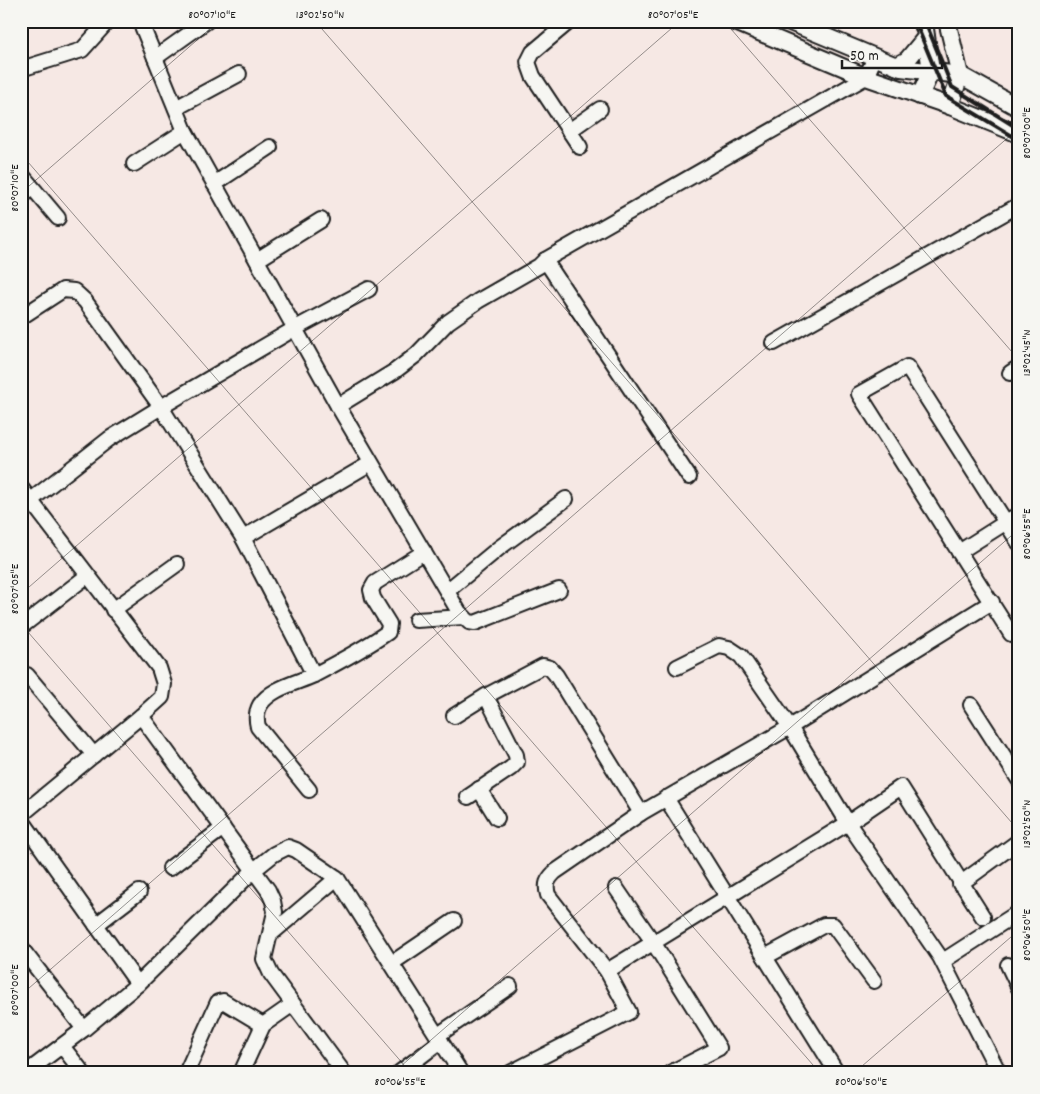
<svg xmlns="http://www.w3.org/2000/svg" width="1040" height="1094" viewBox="0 0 1040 1094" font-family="Dekko,sans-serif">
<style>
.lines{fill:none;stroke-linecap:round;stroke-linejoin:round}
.minor-casing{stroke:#1c1c1c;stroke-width:18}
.major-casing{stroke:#1c1c1c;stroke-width:20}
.minor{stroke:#f6f6f2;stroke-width:14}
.major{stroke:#f6f6f2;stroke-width:16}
.rail{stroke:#1c1c1c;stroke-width:4}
.ticks{fill:none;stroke:#1c1c1c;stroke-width:1;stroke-opacity:0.45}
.neatline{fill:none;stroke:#1c1c1c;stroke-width:2}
.ticks-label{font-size:12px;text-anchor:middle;fill:#1c1c1c}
</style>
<rect width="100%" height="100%" fill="#f6e8e4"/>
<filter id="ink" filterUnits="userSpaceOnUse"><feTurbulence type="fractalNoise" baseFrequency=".02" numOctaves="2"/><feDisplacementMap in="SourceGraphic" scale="10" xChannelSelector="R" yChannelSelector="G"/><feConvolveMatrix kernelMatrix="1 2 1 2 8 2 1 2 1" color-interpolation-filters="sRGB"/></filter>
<g filter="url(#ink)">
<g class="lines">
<defs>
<g id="minor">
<polyline points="140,21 185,131 338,406 459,612 469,622 475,623 559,590"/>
<polyline points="570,21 533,52 528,62 533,76 580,147"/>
<polyline points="155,58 207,21"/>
<polyline points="21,69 82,50 108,21"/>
<polyline points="176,108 239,74"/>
<polyline points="569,131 600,109"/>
<polyline points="134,164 185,131"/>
<polyline points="21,174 58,218"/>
<polyline points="214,184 270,147"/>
<polyline points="257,260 321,220"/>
<polyline points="545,260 689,477"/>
<polyline points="23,316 63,290 74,291 85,301 161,407 243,538 314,675"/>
<polyline points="774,343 1019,205"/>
<polyline points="1010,373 1019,367"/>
<polyline points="338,406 395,371 416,355 448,322 478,301 539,266 545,260 866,77 875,57"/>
<polyline points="21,488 159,668 164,684 162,697 141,716 21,815"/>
<polyline points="21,508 109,439 161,407 294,329 369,289"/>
<polyline points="243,538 371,463"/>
<polyline points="959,552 1019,514"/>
<polyline points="447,591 499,548 566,499"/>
<polyline points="113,610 177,564"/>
<polyline points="416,620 464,617"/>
<polyline points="21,627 87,576"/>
<polyline points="1011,634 859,394 907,367 1019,543"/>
<polyline points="677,667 719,646 729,648 741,656 790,727 848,823 940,957 999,1073"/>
<polyline points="27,675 94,755"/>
<polyline points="971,705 1019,780"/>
<polyline points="141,716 268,890 273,901 275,912 264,959 271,974 344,1073"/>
<polyline points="454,716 486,696 543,666 550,668 556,675 641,813"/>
<polyline points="479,789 497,818"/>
<path d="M 309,790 L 258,727 C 256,719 256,712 260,705 C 271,688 297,683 314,675 C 339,662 365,648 388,632 L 389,624 L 373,598 L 371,590 L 375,583 L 424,552"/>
<polyline points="468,797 511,768 517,762 516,755 486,696"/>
<polyline points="666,798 837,1073"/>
<polyline points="21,819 138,984"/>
<polyline points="170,868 223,828"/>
<polyline points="960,884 1019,841"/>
<polyline points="616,888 653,942 719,1048 670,1073"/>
<polyline points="96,925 139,892"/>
<polyline points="271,934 337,878"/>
<polyline points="21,948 84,1029"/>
<polyline points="765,957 824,925 833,925 874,981"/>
<polyline points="943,961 1019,912"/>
<polyline points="392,963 454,921"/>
<polyline points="1008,965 1019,988"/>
<polyline points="607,971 848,823 901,787 983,917"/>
<polyline points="438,1035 510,986"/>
<polyline points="62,1046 83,1073"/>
<polyline points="22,1073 31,1069 84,1029 138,984 254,870 274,854 288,847 296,850 337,878 461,1073"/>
<polyline points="186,1073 218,1002 223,1001 263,1025"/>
<polyline points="241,1073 263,1025 293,1004"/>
<polyline points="399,1073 441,1041"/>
<path d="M 510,1073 L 629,1012 L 607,971 L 548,895 C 545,884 547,880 555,872 L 641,813 L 790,727 L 992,602"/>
</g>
<g id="major">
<polyline points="733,21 866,77 950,106 1019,134"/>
<polyline points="788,21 901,68 960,75 1019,108"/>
<polyline points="947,21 960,75 950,106"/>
<polyline points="896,66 907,60 926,37"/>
<polyline points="920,96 931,71 925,29 921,21"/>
</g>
</defs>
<!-- minor casing -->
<use href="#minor" class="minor-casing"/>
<!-- major casing -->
<use href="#major" class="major-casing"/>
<!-- minor -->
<use href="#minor" class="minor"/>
<!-- major -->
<use href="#major" class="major"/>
<!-- rail -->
<g class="rail">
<polyline points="915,21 946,96 1019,140"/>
<polyline points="925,21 952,87 1019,129"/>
</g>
</g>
</g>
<!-- ticks -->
<path class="ticks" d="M 315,21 L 1019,831M 724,21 L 1019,360M 21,154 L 820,1073M 21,193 L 219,21M 21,594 L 680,21M 21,624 L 411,1073M 21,995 L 1019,128M 393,1073 L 1019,529M 854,1073 L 1019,930"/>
<!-- margin -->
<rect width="1040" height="1094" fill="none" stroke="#f6f6f2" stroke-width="55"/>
<!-- scale -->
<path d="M842 60v8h100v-8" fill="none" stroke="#1c1c1c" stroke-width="2.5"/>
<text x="850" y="60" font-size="15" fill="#1c1c1c" stroke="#f6f6f2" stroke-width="4" paint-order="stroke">50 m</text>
<rect x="28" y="28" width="984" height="1038" class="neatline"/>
<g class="ticks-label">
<text x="212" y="18">80°07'10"E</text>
<text x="320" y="18">13°02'50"N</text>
<text x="673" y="18">80°07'05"E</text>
<text transform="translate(1026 133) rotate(-90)" y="4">80°07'00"E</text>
<text transform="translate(14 188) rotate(-90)" y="4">80°07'10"E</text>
<text transform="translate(1026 353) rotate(-90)" y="4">13°02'45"N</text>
<text transform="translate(1026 534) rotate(-90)" y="4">80°06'55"E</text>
<text transform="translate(14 589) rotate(-90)" y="4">80°07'05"E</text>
<text transform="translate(1026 824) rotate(-90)" y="4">13°02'50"N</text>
<text transform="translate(1026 935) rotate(-90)" y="4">80°06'50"E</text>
<text transform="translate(14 990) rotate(-90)" y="4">80°07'00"E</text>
<text x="400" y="1085">80°06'55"E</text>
<text x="861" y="1085">80°06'50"E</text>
</g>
</svg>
